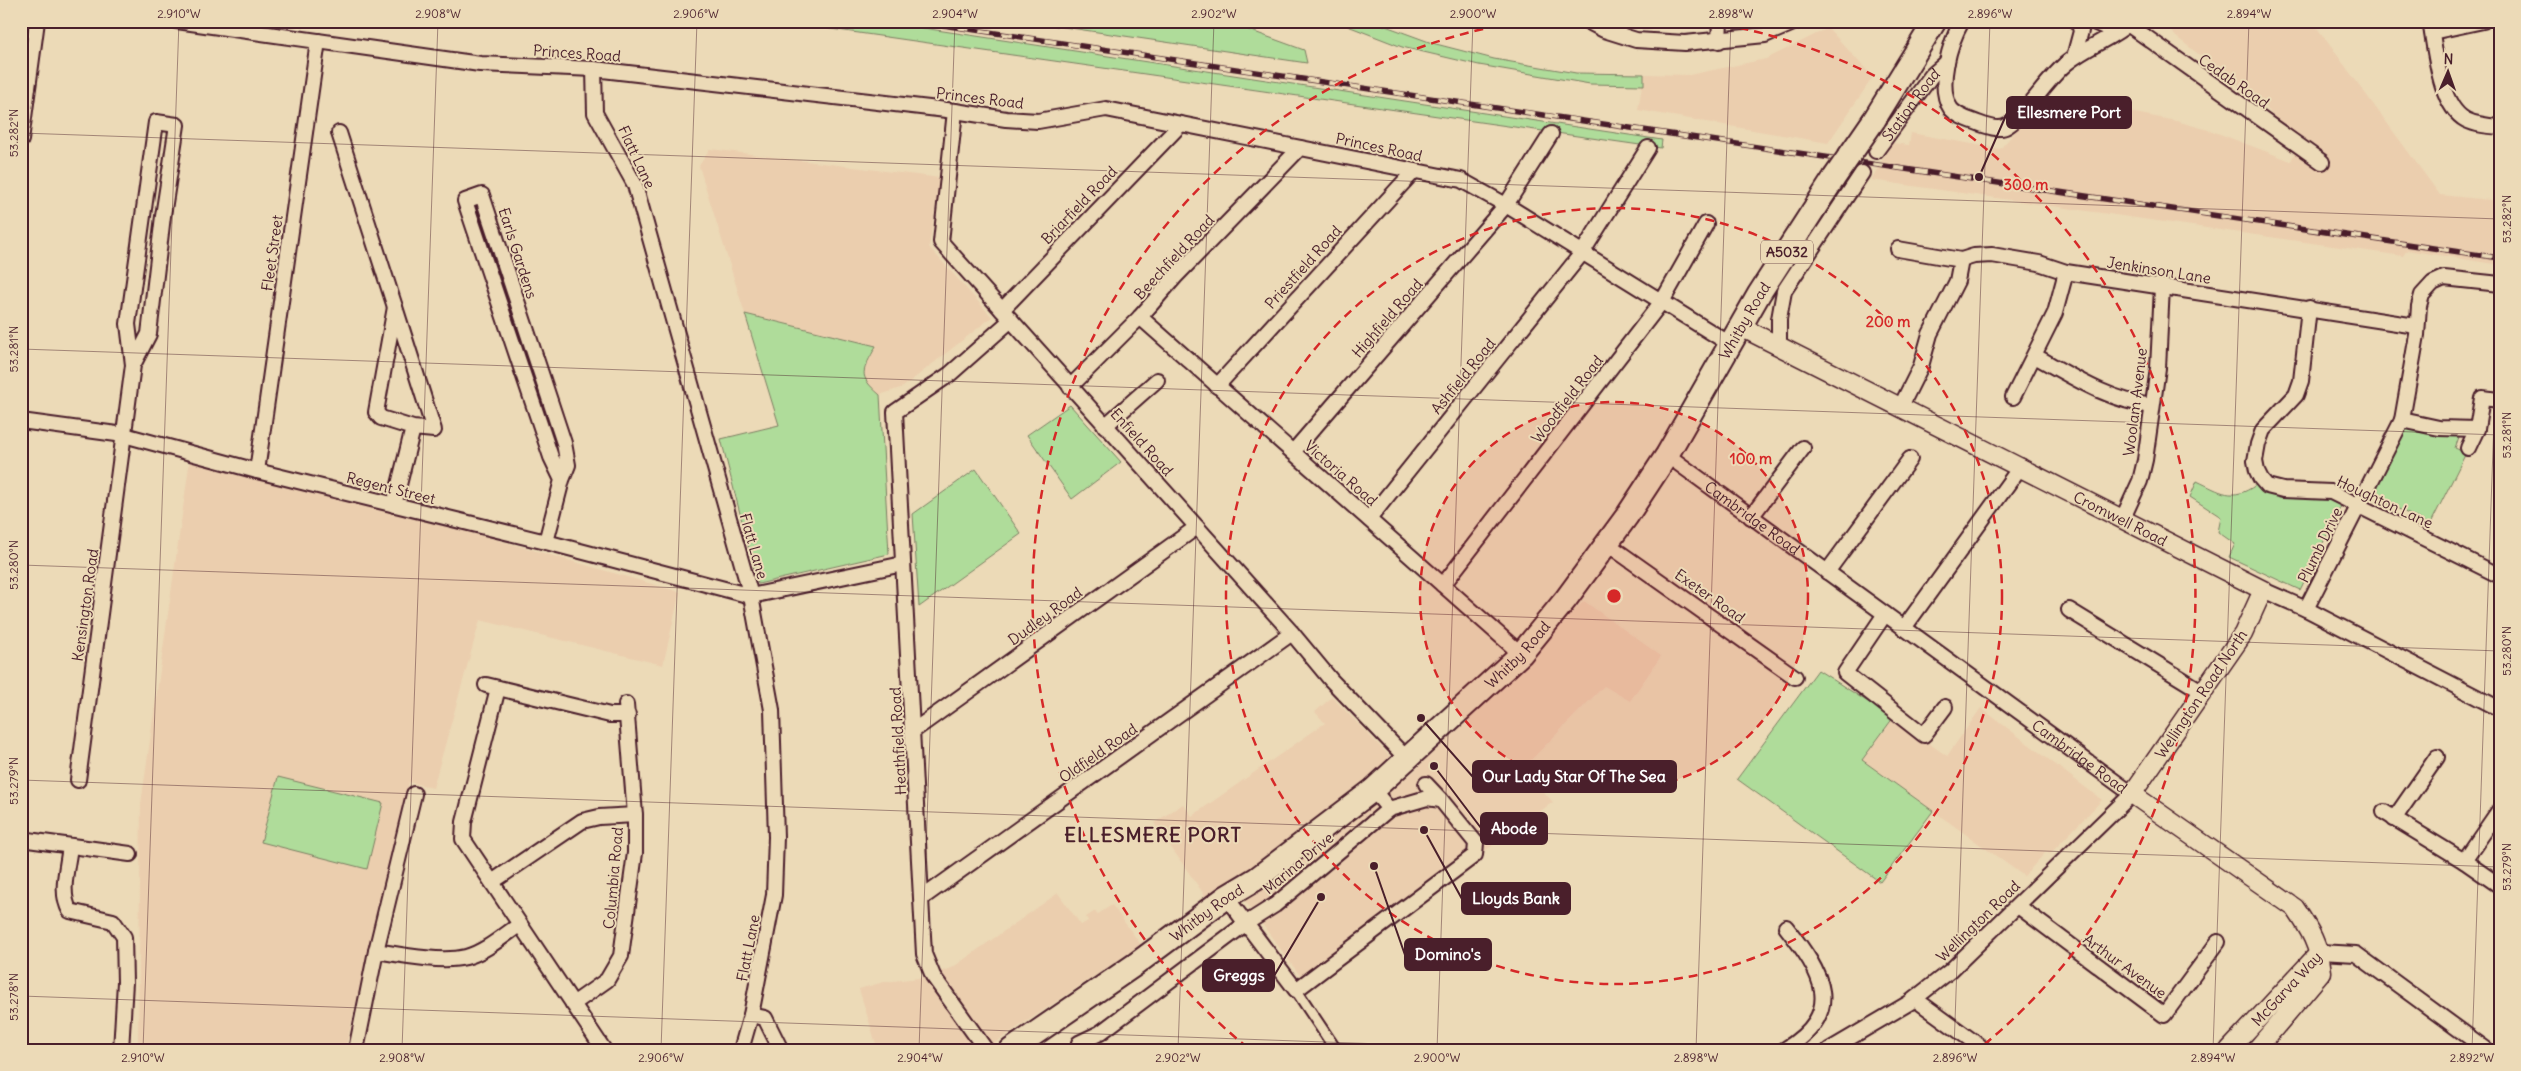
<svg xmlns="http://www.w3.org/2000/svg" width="2521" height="1071" viewBox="0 0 2521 1071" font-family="Delius,sans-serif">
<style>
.built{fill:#ebceae}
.green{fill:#afdc9a;stroke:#7c7e62}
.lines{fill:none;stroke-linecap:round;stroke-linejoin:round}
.pedestrian-casing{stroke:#4a1f2b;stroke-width:14}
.minor-casing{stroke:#4a1f2b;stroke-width:18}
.tertiary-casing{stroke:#4a1f2b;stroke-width:21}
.primary-casing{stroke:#4a1f2b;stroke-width:26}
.pedestrian{stroke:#ecdab7;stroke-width:10}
.minor{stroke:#ecdab7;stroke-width:14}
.tertiary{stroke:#ecdab7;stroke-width:18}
.primary{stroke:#ecdab7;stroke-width:22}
.rail-casing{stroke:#4a1f2b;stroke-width:5.5}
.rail{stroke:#ecdab7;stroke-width:4;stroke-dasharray:11;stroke-linecap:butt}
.primary-bridge-casing{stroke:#4a1f2b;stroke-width:26;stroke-linecap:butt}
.primary-bridge{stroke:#ecdab7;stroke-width:22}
.ticks{fill:none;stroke:#4a1f2b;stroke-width:1;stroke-opacity:0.45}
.ring{fill:none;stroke:#d62828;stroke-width:2.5;stroke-dasharray:9 6}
.labels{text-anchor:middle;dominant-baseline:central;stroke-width:4;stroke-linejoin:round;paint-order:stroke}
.shield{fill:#ecdab7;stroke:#7b5755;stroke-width:1}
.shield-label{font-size:14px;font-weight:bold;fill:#4a1f2b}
.street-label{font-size:15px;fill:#4a1f2b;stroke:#ecdab7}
.district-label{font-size:20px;font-weight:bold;letter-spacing:1px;fill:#4a1f2b;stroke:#ecdab7}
.centre{fill:#d62828;stroke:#ecdab7;stroke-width:2.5}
.ring-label{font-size:15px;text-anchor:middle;font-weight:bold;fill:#d62828;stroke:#ecdab7;stroke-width:4;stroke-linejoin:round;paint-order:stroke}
.leader{fill:none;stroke:#4a1f2b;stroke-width:2}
.callout-dot{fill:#4a1f2b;stroke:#ecdab7;stroke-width:2}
.callout{fill:#4a1f2b;stroke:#4a1f2b;stroke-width:2}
.callout-label{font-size:16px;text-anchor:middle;font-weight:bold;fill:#fff}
.neatline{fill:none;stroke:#4a1f2b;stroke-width:2}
.ticks-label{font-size:12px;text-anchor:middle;fill:#4a1f2b}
</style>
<rect width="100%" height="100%" fill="#ecdab7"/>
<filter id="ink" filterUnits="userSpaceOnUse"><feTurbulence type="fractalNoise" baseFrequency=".02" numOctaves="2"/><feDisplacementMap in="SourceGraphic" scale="10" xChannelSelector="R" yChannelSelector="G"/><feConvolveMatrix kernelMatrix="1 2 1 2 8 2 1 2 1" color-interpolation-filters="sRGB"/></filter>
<g filter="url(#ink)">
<!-- built -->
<g class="built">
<polygon points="2167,21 2312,21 2440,195 2500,201 2500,265 2407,250 2403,256 1871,180 1892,143 1909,145 1911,133 2000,149 2047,96 2176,121 2212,131 2291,161 2298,145 2262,103 2175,36"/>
<polygon points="1828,28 1873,77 1828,143 1638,110 1644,74 1689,75 1766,59"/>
<polygon points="710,149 940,178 929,247 992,317 903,387 880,395 865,382 863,373 876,346 745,314 699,166"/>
<polygon points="190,459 494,539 680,592 663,665 480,620 433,788 409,782 345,1050 216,1050 138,1043 141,804"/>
<polygon points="1584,601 1661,656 1630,701 1604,686 1522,769 1553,802 1304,981 1239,893 1215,910 1154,823 1183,804 1192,816 1325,723 1315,712 1332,697 1409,776"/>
<polygon points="1981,708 2102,800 2050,854 2046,852 2024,876 1862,760 1893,718 1947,756"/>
<polygon points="1058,893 1081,925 1088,921 1086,917 1095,911 1098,914 1112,905 1141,945 984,1050 874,1050 877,1047 859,989 884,982 919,978 952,968"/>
</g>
<!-- green -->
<g class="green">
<polygon points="775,21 877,21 1662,140 1661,148"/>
<polygon points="1023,21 1224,21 1304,50 1307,63"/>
<polygon points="1335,21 1372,21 1432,43 1494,59 1576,73 1644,74 1644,85 1590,84 1479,65 1402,47"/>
<path d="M 745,314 L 876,346 C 863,372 856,374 880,395 L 889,554 L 758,584 L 721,439 L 779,425 Z"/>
<polygon points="1070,405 1121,462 1072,499 1027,435"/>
<polygon points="2405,429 2459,437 2455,448 2466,453 2430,525 2371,495"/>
<polygon points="976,469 1021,534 919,607 913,514"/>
<path d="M 2197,481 C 2221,492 2232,502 2256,485 L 2273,494 L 2329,498 L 2342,504 L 2300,590 L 2229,557 L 2235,544 L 2218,532 L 2221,517 L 2190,497 Z"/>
<polygon points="1818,670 1893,718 1862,760 1933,811 1880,882 1737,779"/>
<polygon points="278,777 383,803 367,869 261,842"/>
</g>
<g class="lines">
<defs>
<polyline id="pedestrian" points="1296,990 1336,1050"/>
<g id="minor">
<polyline points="177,21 480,64 594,69 955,111 1006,119 1038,121 1106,109 1461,180 1506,205 1730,344"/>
<polyline points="1587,21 1604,30 1636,40 1685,43 1765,35 1798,21"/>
<path d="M 1962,21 C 1950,42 1936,87 1951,109 C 1958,117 1968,119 1978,123 C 1986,126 1999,131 2007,126 C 2027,114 2048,77 2068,62 C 2088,46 2113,38 2132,21"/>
<polyline points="2091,21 2105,27 2125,25"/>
<path d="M 2430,21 C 2435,48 2439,106 2466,120 C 2476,125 2488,126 2500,127"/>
<polyline points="2129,25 2322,162"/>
<polyline points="2432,32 2483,21"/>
<polyline points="1719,41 1720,21"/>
<polyline points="2074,57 2081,31 2078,21"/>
<polyline points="594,69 595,113 635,185 751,596 772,710 776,837 774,895 751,1015 741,1050"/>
<polyline points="955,111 941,242 1292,633 1331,680 1408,760"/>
<polyline points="339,133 395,307"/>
<polyline points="21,140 37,21"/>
<path id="s1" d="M 1876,151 L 1932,75 L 1947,62"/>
<polyline points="1898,249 1961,260 1974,256 1992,255 2039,263 2066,272 2416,326"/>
<polyline points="2309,308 2301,381 2296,395 2263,430 2258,444 2255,461 2257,471 2261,479 2267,486 2283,490 2331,492 2500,576"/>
<polyline points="1002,310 1181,124"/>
<polyline points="1140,317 1521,654"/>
<polyline points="1779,346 1779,319 1784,291 1862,173"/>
<path d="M 2035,356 C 2073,377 2108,400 2152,406"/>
<polyline points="1217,386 1414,171"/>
<polyline points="1070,387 1140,317 1175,277 1300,148"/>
<polyline points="2013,397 2055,313 2066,272"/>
<polyline points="1901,406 1921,366 1930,334 1957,281 1961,260"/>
<polyline points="2402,420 2417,335 2419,306 2422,295 2433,283 2444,278 2500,284"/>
<polyline points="21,421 124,435 257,471 546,542 751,596 903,564"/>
<polyline points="1105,426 1157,380"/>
<polyline points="2468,448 2477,429"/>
<polyline points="1293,452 1506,205 1551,134"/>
<path id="s2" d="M 1667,455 L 2132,794 L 1950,971 L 1909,1003 L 1829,1050"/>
<polyline points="257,471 318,41"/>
<polyline points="394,505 413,428 381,418 376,412 395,307 434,430 413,428"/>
<polyline points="1751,517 1803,448"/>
<polyline points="2123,518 2140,481 2145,460 2158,368 2162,287"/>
<polyline points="1369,519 1582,253 1648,148"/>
<polyline points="546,542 562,480 551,457 465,201 482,195 564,443 568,465 562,480"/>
<polyline points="1606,543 1795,677"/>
<polyline points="1827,572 1910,459"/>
<polyline points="1443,585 1663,300 1706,224"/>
<polyline points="2263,590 2306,609 2500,709"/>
<polyline points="2306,609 2402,420 2439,428 2477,429 2482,398 2500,400"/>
<polyline points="2069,610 2203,692"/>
<polyline points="1885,614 1845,673 1924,735 1945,707"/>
<polyline points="1904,628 2021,466"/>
<polyline points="486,685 610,715 628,715"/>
<polyline points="498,688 464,822 463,839 604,1050"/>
<polyline points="913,731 1197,527"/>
<polyline points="78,780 133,365 128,324 156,122 177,125 163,216 149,334 133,365"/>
<polyline points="1426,784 1441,800"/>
<polyline points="2384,812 2464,861 2500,886"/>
<polyline points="2394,819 2437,757"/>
<polyline points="21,839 130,854"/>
<path d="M 70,846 C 68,866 59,893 70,911 L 113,921 L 124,937 L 125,982 L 121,1050"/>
<polyline points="2464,861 2500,809"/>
<polyline points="492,882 582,821 599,817 635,815"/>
<polyline points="1226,897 1296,990 1475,855 1476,843 1441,800 1427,798 1389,809 1373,790"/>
<polyline points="922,898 1292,633"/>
<polyline points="2018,906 2164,1015 2218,942"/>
<path d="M 376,951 C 401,955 442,963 466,957 C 485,952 503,936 519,925"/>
<polyline points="2320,952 2356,954 2487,1050"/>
<polyline points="1915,999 1985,1050"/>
<polyline points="573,1004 607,980 621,956 635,853 635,815 626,704"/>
<polyline points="751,1015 765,1018 781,1050"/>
<polyline points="1079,1043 1100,1033 1245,924 1275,905 1389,809"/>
<polyline points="356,1050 376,951 414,794"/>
<polyline points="986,1050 933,976 924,954 895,412 950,374 1011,320"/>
<path d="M 1784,1050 C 1846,1012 1823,974 1786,927"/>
</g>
<g id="tertiary">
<path id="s3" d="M 1741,327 L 2263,590 L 2243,634 L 2132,794 L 2295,908 C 2310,930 2319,945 2322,972 L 2256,1050"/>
<path id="s4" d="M 2229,1050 L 2320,952"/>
</g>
<g id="primary">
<polyline points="1874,120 1935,21"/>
<path id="s5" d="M 1011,1050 L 1136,964 L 1226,897 L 1256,879 L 1373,790 L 1521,654 L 1566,599 L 1627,516 L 1667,455 L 1759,294 L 1834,178"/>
</g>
</defs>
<!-- pedestrian casing -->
<use href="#pedestrian" class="pedestrian-casing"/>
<!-- minor casing -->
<use href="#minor" class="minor-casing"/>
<!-- tertiary casing -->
<use href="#tertiary" class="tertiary-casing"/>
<!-- primary casing -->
<use href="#primary" class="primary-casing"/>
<!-- pedestrian -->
<use href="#pedestrian" class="pedestrian"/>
<!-- minor -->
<use href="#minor" class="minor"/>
<!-- tertiary -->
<use href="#tertiary" class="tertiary"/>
<!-- primary -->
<use href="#primary" class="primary"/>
<defs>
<polyline id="rail" points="915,21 2500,258"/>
</defs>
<!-- rail casing -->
<use href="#rail" class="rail-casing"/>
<!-- rail -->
<use href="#rail" class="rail"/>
<defs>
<polyline id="primary-bridge" points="1834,178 1874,120"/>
</defs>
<!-- primary-bridge casing -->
<use href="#primary-bridge" class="primary-bridge-casing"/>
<!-- primary-bridge -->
<use href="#primary-bridge" class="primary-bridge"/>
</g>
</g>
<!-- ticks -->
<path class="ticks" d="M 21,133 L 2500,219M 21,349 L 2500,435M 21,565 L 2500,651M 21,780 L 2500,867M 21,996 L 1552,1050M 143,1050 L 179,21M 402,1050 L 438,21M 661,1050 L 697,21M 919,1050 L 955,21M 1178,1050 L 1214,21M 1437,1050 L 1473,21M 1696,1050 L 1731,21M 1954,1050 L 1990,21M 2213,1050 L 2249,21M 2472,1050 L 2500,248"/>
<!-- distance rings -->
<circle cx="1614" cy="596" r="194" fill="#d62828" fill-opacity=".12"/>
<g class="ring">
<circle cx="1614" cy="596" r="194"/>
<circle cx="1614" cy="596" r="388"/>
<path d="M1248 1048A582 582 0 0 1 1518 22M1710 22A582 582 0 0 1 1980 1048"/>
</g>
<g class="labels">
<!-- shield labels -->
<rect class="shield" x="1761" y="240.5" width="52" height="23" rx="4"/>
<g class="shield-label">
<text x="1787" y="252">A5032</text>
</g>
<!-- street labels -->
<g class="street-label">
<text transform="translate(577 53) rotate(4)">Princes Road</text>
<text transform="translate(2234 81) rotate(35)">Cedab Road</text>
<text transform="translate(980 98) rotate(7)">Princes Road</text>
<text stroke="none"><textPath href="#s1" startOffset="58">Station Road</textPath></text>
<text transform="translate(1379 147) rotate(12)">Princes Road</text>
<text transform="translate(637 157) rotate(65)">Flatt Lane</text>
<text transform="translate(1079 205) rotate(-46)">Briarfield Road</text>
<text transform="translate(272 253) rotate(-82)">Fleet Street</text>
<text transform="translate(518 253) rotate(72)">Earls Gardens</text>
<text transform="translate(1174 257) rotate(-47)">Beechfield Road</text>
<text transform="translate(1303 267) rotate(-48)">Priestfield Road</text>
<text transform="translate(2159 270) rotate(9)">Jenkinson Lane</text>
<text transform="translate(1387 318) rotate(-49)">Highfield Road</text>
<text stroke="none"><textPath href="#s5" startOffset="1049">Whitby Road</textPath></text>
<text transform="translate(1463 376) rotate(-51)">Ashfield Road</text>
<text transform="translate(1567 399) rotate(-52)">Woodfield Road</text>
<text transform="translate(2135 402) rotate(-83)">Woolam Avenue</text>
<text transform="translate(1142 442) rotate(48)">Enfield Road</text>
<text transform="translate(1341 473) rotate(41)">Victoria Road</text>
<text transform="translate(391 488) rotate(14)">Regent Street</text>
<text transform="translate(2385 502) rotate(25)">Houghton Lane</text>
<text stroke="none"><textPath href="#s3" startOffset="425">Cromwell Road</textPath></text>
<text stroke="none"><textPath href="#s2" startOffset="106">Cambridge Road</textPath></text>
<text transform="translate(2320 545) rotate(-64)">Plumb Drive</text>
<text transform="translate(754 546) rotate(74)">Flatt Lane</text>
<text transform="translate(1710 596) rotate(35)">Exeter Road</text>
<text transform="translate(85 605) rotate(-82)">Kensington Road</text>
<text transform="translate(1045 616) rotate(-36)">Dudley Road</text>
<text stroke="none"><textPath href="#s5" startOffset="644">Whitby Road</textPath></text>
<text transform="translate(2201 694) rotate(-56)">Wellington Road North</text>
<text transform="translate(898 741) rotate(-93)">Heathfield Road</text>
<text transform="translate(1098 753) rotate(-35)">Oldfield Road</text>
<text stroke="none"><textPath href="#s2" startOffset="511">Cambridge Road</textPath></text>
<text transform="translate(1298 863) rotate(-40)">Marina Drive</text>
<text transform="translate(613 878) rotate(-85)">Columbia Road</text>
<text stroke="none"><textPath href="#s5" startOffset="239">Whitby Road</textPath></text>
<text transform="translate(1978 921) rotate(-44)">Wellington Road</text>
<text transform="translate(748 948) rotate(-79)">Flatt Lane</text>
<text transform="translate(2125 966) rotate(36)">Arthur Avenue</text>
<text stroke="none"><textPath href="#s4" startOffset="84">McGarva Way</textPath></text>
</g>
<!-- district labels -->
<g class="district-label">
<text x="1153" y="834">ELLESMERE PORT</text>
</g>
</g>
<circle cx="1614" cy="596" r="8" class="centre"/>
<g class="ring-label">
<text x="2026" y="190">300 m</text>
<text x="1888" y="327">200 m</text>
<text x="1751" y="464">100 m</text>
</g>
<!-- callouts -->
<path class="leader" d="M1979 177L2007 113M1421 718L1473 777M1434 766L1481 828M1424 830L1462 899M1374 866L1405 955M1321 897L1274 976"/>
<g class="callout-dot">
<circle cx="1979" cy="177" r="5"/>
<circle cx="1421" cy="718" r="5"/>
<circle cx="1434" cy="766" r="5"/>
<circle cx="1424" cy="830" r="5"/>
<circle cx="1374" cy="866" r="5"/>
<circle cx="1321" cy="897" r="5"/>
</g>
<g class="callout">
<rect x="2007" y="97" width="124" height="31" rx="5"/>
<rect x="1473" y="761" width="203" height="31" rx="5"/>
<rect x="1481" y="813" width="66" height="31" rx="5"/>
<rect x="1462" y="883" width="108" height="31" rx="5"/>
<rect x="1405" y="939" width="86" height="31" rx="5"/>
<rect x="1203" y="960" width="71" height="31" rx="5"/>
</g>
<g class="callout-label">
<text x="2069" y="118">Ellesmere Port</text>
<text x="1574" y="782">Our Lady Star Of The Sea</text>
<text x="1514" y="834">Abode</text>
<text x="1516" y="904">Lloyds Bank</text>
<text x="1448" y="960">Domino's</text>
<text x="1239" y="981">Greggs</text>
</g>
<!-- margin -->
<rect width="2521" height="1071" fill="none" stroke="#ecdab7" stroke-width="55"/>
<!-- north arrow -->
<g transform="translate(2448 72) rotate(2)" stroke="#ecdab7" stroke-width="4" paint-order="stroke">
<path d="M0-4L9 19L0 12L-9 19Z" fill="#4a1f2b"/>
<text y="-8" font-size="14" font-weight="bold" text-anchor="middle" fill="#4a1f2b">N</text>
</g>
<rect x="28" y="28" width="2466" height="1016" class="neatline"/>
<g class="ticks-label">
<text x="179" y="18">2.910°W</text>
<text x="438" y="18">2.908°W</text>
<text x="696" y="18">2.906°W</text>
<text x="955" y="18">2.904°W</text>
<text x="1214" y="18">2.902°W</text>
<text x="1473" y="18">2.900°W</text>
<text x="1731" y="18">2.898°W</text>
<text x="1990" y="18">2.896°W</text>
<text x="2249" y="18">2.894°W</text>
<text transform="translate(14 133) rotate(-90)" y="4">53.282°N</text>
<text transform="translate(2507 219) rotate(-90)" y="4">53.282°N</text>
<text transform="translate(14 349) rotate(-90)" y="4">53.281°N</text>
<text transform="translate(2507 435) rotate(-90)" y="4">53.281°N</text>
<text transform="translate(14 565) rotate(-90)" y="4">53.280°N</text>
<text transform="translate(2507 651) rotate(-90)" y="4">53.280°N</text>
<text transform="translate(14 781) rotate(-90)" y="4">53.279°N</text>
<text transform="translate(2507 867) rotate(-90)" y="4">53.279°N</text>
<text transform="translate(14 997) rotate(-90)" y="4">53.278°N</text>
<text x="143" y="1062">2.910°W</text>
<text x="402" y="1062">2.908°W</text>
<text x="661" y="1062">2.906°W</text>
<text x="920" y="1062">2.904°W</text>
<text x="1178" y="1062">2.902°W</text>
<text x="1437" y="1062">2.900°W</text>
<text x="1696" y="1062">2.898°W</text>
<text x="1955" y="1062">2.896°W</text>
<text x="2213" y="1062">2.894°W</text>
<text x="2472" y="1062">2.892°W</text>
</g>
</svg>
